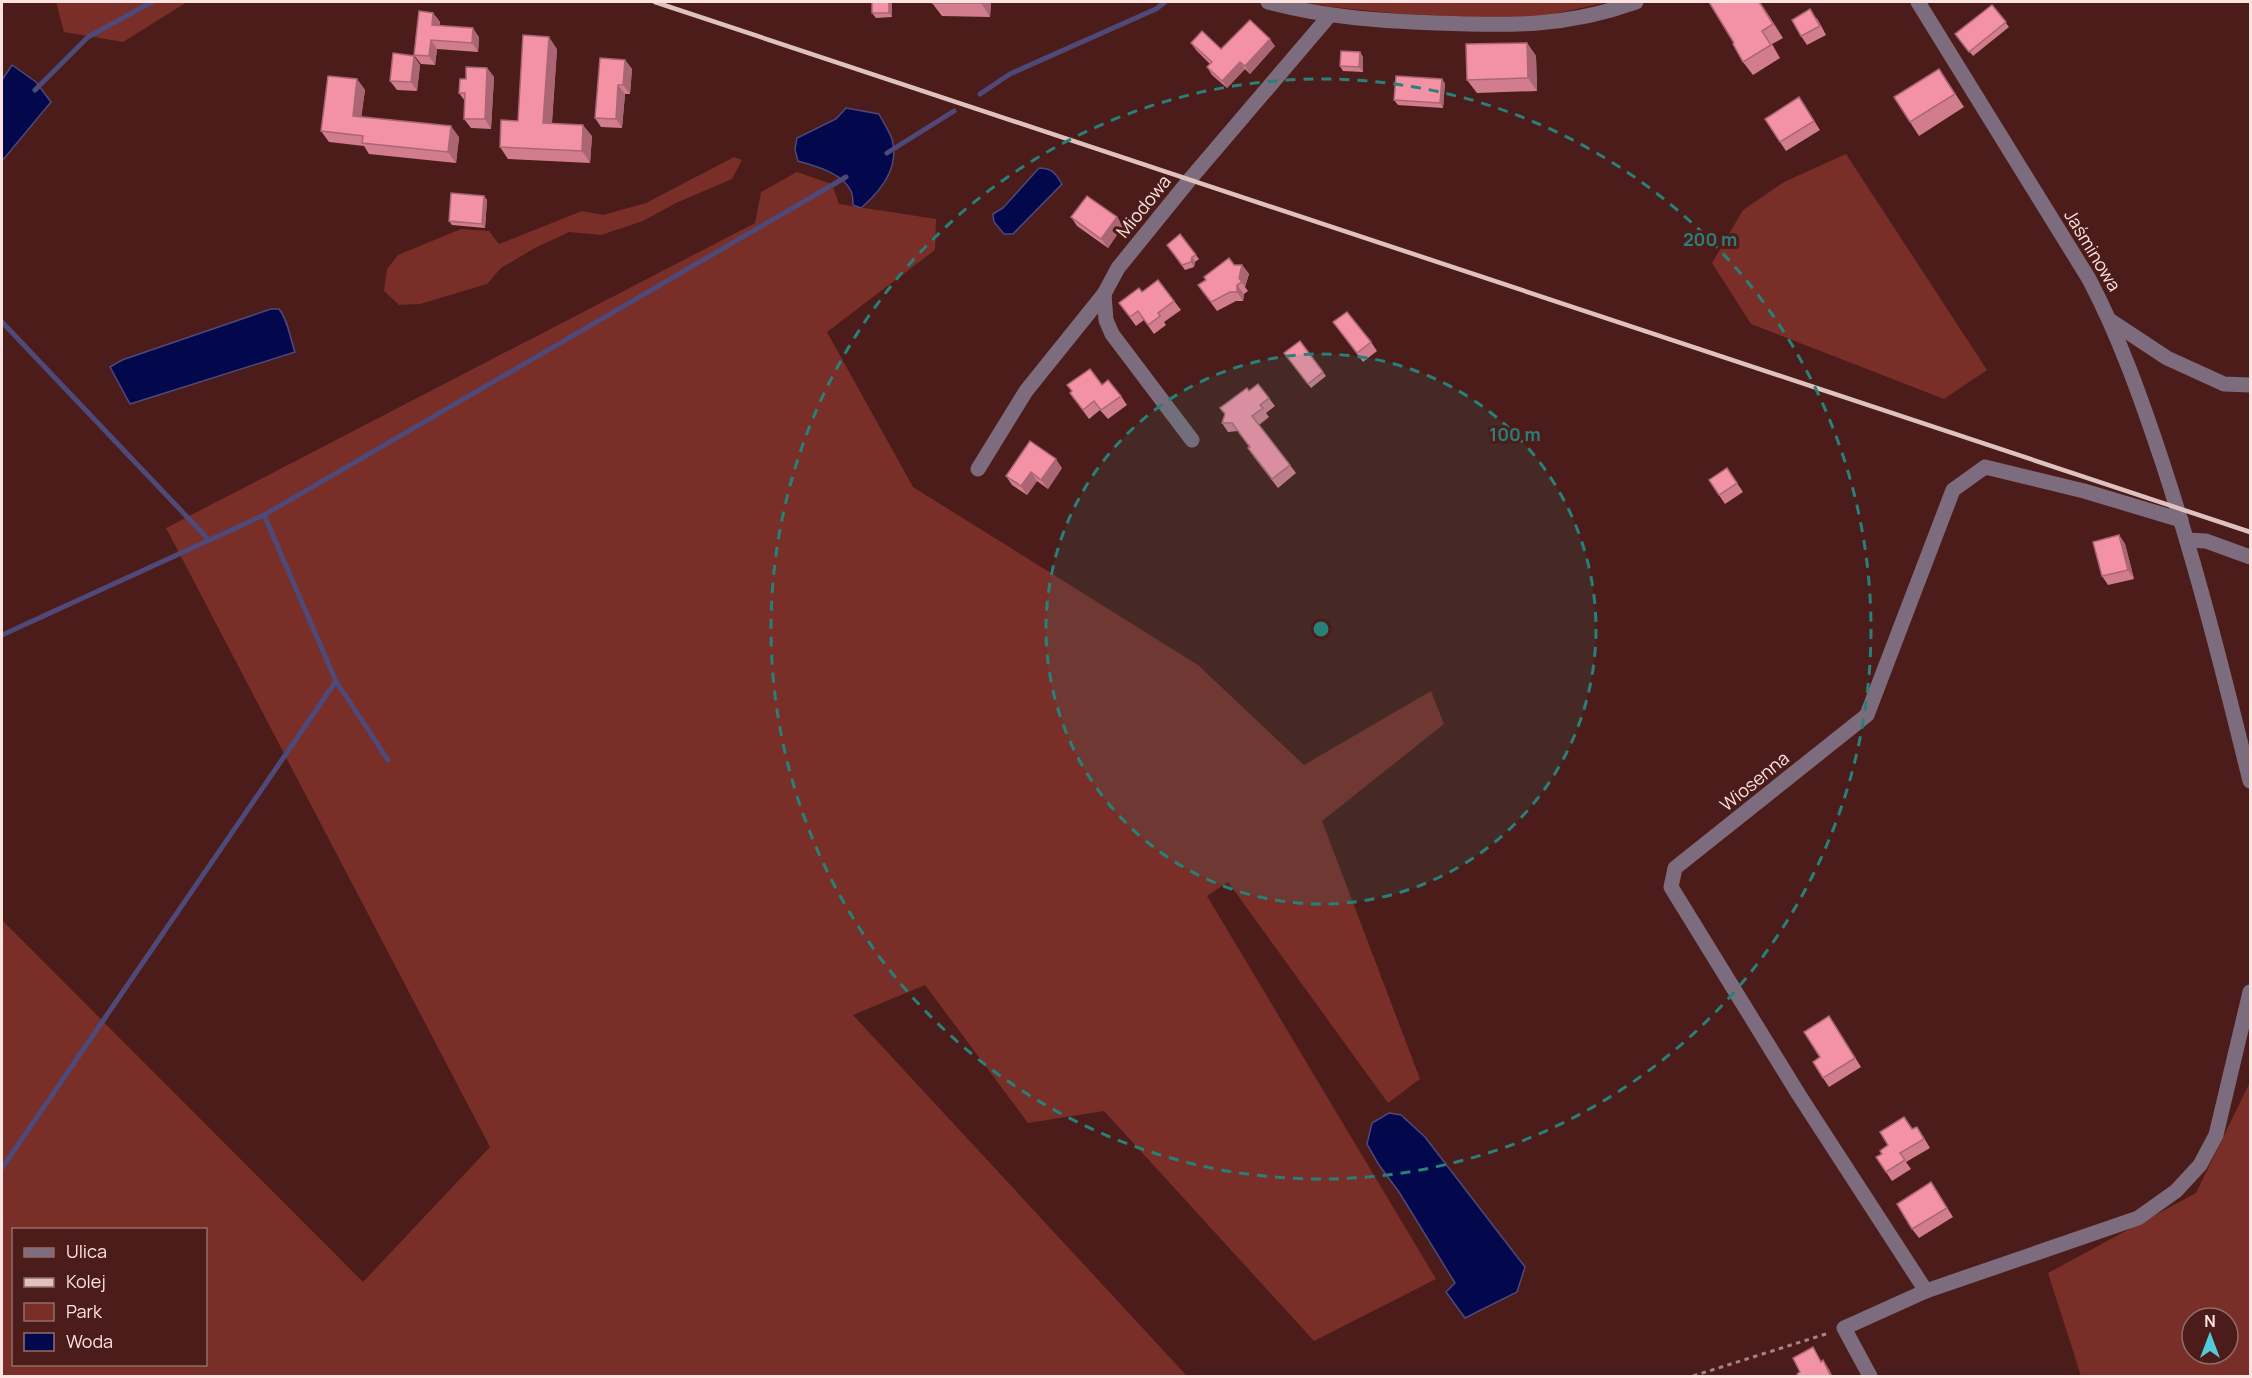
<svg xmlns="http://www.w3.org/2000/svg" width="2252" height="1378" viewBox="0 0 2252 1378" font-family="Manrope,sans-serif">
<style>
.green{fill:#792e28;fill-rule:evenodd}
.water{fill:#03074c;stroke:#4e4978;stroke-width:1.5}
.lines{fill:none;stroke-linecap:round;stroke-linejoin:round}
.stream{stroke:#4e4978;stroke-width:5}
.path{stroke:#a88380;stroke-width:3;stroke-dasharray:4.5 4.5;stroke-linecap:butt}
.minor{stroke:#7d6c7d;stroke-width:15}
.rail{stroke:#dfc2bf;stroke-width:4.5}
.wall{fill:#d17d8e}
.shaded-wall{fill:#aa6674}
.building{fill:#f391a5;stroke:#aa6674;stroke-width:1.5}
.ring{fill:none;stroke:#278179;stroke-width:3;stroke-dasharray:10 8}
.labels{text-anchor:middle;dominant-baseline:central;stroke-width:6;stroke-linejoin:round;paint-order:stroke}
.street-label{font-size:18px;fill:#fde3e0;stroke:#4b1c19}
.centre{fill:#278179;stroke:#4b1c19;stroke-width:3}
.ring-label{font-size:18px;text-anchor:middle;font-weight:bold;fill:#278179;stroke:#4b1c19;stroke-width:6;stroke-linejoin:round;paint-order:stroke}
</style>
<rect width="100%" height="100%" fill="#4b1c19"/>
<!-- green -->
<g class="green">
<polygon points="56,2 187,2 123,42 64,32"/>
<polygon points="1305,2 1609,2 1540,17 1500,18 1401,14 1332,7"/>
<polygon points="1846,154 1987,370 1944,399 1751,324 1712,263 1743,210 1784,182"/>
<polygon points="734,157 742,160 732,179 676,203 643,221 601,235 569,232 535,248 501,268 487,284 420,304 399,305 384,291 387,269 398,255 461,229 489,231 499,244 582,211 603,215 646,203"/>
<path d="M 797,172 L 832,184 L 839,204 L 936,219 L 935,250 L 827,332 L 913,487 L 1198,665 L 1304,765 L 1431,691 L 1444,724 L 1322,821 L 1420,1079 L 1388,1103 L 1228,882 L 1207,896 L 1436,1279 L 1314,1341 L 1104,1111 L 1028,1123 L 925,985 L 853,1015 L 1187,1376 L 2,1376 L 2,920 L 363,1282 L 490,1147 L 166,528 L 755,223 L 761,192 ZM 14,1230 L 206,1230 L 206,1364 L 14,1364 Z"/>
<path d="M 2250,1082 L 2250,1376 L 2081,1376 L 2048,1273 L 2196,1193 ZM 2192,1318 L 2228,1318 L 2228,1354 L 2192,1354 Z"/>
</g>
<!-- water -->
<g class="water">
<polygon points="12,65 36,82 51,102 2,161 2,80"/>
<path d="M 846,108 L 879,114 C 883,122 889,131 892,139 C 900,167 881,191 861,208 L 853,205 C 853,201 853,195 851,191 C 843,173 815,166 798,161 L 795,150 L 797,138 L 836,119 Z"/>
<path d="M 1039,168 C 1051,168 1056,173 1062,184 L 1013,234 L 1004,234 L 994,222 L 993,214 L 1003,208 Z"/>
<path d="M 271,309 L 279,309 C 288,320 290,338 295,352 L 130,404 L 110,367 L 122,360 Z"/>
<polygon points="1389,1113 1401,1115 1425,1137 1525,1267 1517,1292 1465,1318 1446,1292 1455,1283 1399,1192 1379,1165 1367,1144 1372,1123"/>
</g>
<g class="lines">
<!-- stream -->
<g class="stream">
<polyline points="35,90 88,37 152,2"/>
<polyline points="980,94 1010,74 1156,9 1165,2"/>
<polyline points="887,153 954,111"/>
<polyline points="2,322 209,540"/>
<polyline points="264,515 336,681 388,760"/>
<polyline points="2,635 264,515 846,177"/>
<polyline points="2,1168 336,681"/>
</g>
<!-- path -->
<polyline class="path" points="1693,1376 1829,1333"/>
<!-- minor -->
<g class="minor">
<path d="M 1268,2 C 1324,17 1379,21 1437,23 C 1509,26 1567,27 1636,2"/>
<path d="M 1918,2 L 2089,279 C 2120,338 2142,401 2163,464 C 2197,568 2224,675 2250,781"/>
<polyline points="2111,321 2167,358 2224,384 2250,385"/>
<polyline points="1192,440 1112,334 1106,320 1104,294 1118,268 1191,178 1330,15"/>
<polyline points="978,469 1026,391 1104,294"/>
<polyline points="2187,540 2206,541 2250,557"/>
<polyline points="1926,1291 1799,1095 1671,887 1675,868 1867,715 1953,490 1985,467 2084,491 2181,520"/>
<polyline points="1870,1376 1844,1328 1926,1291 2138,1218 2176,1191 2200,1165 2216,1135 2250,992"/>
</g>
<!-- rail -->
<polyline class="rail" points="655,2 2250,532"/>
</g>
<!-- wall -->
<g class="wall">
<polygon points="872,2 892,2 892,17 876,18 872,13"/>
<polygon points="991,2 990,17 942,16 932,3"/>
<polygon points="1760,2 1783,38 1772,44 1780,58 1753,75 1743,62"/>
<polygon points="1992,5 2009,27 1973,56 1955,34"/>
<polygon points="433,13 440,22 439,26 479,37 478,52 437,49 435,65 421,64 414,55"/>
<polygon points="1817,18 1826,35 1807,45 1801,36"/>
<polygon points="1191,43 1221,49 1275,46 1250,74 1245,69 1227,88 1212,75 1207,67 1210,64 1196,50"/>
<polygon points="1527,43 1536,56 1537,91 1477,93 1467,80"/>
<polygon points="557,49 552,123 592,136 590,163 508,159 500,147 518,121"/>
<polygon points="1360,52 1363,57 1363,72 1343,71 1340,66"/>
<polygon points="414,56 420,65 417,91 397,90 390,81"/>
<polygon points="625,60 632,69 630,94 625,94 622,128 601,127 595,118"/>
<polygon points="487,68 494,77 491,129 471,128 464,119 465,101 459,93 466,79"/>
<polygon points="1939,69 1964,107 1919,136 1910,122"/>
<polygon points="357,79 365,90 361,117 459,137 456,163 369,154 364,146 329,142 321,131"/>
<polygon points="1445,83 1443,108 1398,105 1394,100"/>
<polygon points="1799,97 1820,130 1786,151 1780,142"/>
<polygon points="484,196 487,200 485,228 452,225 449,221"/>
<polygon points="1071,217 1117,217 1123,226 1108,248 1077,226"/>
<polygon points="1180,234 1199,259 1195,262 1194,267 1185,270 1167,245"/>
<polygon points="1234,265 1242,265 1249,274 1245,287 1248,291 1244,294 1243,301 1236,301 1217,311 1198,285"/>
<polygon points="1158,280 1181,310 1164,322 1166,325 1154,334 1144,320 1136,326 1119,303 1142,292"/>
<polygon points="1333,322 1371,342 1377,351 1363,362"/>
<polygon points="1300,341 1326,376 1311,388 1284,353"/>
<polygon points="1258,384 1275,406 1266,413 1269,417 1259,425 1296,473 1278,488 1254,457 1248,448 1249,447 1238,431 1228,432 1222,423 1225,415 1249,391"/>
<polygon points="1102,385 1121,396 1127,405 1108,419 1100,410 1089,419 1070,393"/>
<polygon points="1062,468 1048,489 1037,481 1027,495 1012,485 1006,476"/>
<polygon points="1727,468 1743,492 1725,504 1719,495"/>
<polygon points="2119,535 2125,544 2134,579 2108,585 2102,576"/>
<polygon points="1835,1025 1861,1067 1829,1087 1823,1078 1820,1057"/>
<polygon points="1913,1129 1923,1136 1930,1148 1906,1162 1911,1169 1892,1181 1886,1172"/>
<polygon points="1931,1182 1953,1217 1919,1238 1912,1229"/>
</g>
<!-- shaded-wall -->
<g class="shaded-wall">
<polygon points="889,2 892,2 892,17 889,13"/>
<polygon points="981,2 991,2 990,17 981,3"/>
<polygon points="1759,2 1760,2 1783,38 1773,24"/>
<polygon points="433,13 440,22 439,34 432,25"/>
<polygon points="473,28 479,37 478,52 472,43"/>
<polygon points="549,37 557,49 551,134 543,123"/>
<polygon points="1270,39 1275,46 1250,74 1245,66"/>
<polygon points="431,40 437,49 435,65 429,56"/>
<polygon points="1527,43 1536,56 1537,91 1528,78"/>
<polygon points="1360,52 1363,57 1363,72 1359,67"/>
<polygon points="414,56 420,65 417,91 411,82"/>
<polygon points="625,60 632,69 630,94 623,85"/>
<polygon points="1240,62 1245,69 1227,88 1222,81"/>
<polygon points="487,68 494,77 491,129 485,119"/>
<polygon points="357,79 365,90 360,127 353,116"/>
<polygon points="1442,79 1445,83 1443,108 1440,103"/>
<polygon points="618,85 625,94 622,128 616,119"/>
<polygon points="583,125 592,136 590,163 582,151"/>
<polygon points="451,126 459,137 456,163 448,152"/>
<polygon points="484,196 487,200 485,228 482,224"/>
<polygon points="1117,217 1123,226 1108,248 1101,239"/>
<polygon points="1192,257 1195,262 1194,267 1191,262"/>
<polygon points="1242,265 1249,274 1245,287 1239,278"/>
<polygon points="1237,285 1244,294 1243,301 1237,292"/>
<polygon points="1056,459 1062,468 1048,489 1041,480"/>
<polygon points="1031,472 1037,481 1027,495 1021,486"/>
<polygon points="2119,535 2125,544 2134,579 2128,570"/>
<polygon points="1823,1360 1829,1369 1833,1377 1831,1377"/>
</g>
<!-- building -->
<g class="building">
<rect x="872" y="2" width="17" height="11"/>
<rect x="932" y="2" width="49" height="1"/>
<polygon points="1709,2 1759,2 1773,24 1762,31 1771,45 1743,62 1733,44 1734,43"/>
<polygon points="1992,5 2006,22 1969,52 1955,34"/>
<polygon points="1810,9 1820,26 1801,36 1792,20"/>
<polygon points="419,11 433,13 432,25 473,28 472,43 431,40 429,56 414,55"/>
<polygon points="1250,20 1270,39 1245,66 1240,62 1222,81 1207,67 1212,62 1191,43 1202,31 1221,49"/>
<polygon points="523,35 549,37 543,123 583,125 582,151 500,147 501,120 518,121"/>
<polygon points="1527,43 1528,78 1467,80 1466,44"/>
<polygon points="1341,51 1360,52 1359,67 1340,66"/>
<polygon points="393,53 414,56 411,82 390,81"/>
<polygon points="600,58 625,60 623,85 618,85 616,119 595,118"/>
<polygon points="466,67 487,68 485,119 464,119 465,93 459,93 460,79 466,79"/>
<polygon points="1939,69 1955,94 1910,122 1894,97"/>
<polygon points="328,76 357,79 353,116 451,126 448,152 362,143 363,136 321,131"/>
<polygon points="1396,76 1442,79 1440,103 1394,100"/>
<polygon points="1799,97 1814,121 1780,142 1765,119"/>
<polygon points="451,193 484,196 482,224 449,221"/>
<polygon points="1087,196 1117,217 1101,239 1071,217"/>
<polygon points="1180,234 1196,255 1192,257 1191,262 1182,265 1167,245"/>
<polygon points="1229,258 1234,265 1242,265 1239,278 1242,282 1237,285 1237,292 1230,292 1211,302 1198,285 1206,280 1204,277"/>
<polygon points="1158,280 1174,301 1158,313 1160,316 1148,325 1138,311 1130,317 1119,303 1139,288 1142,292"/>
<polygon points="1347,312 1371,342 1357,353 1333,322"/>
<polygon points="1300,341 1323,372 1308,384 1284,353"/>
<polygon points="1090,369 1102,385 1108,380 1121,396 1101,410 1094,401 1083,410 1070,393 1072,391 1067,385"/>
<polygon points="1258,384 1269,398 1260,405 1263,408 1252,416 1290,465 1272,479 1248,448 1250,447 1232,423 1222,423 1225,414 1220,408 1247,388 1249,391"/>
<polygon points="1030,441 1056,459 1041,480 1031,472 1021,486 1006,476"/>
<polygon points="1727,468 1737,483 1719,495 1709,480"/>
<polygon points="2119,535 2128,570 2102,576 2093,542"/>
<polygon points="1829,1016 1855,1058 1823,1078 1813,1062 1820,1057 1804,1032"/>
<polygon points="1904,1117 1912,1129 1917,1127 1924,1139 1900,1153 1905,1160 1886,1172 1876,1157 1882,1154 1880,1151 1888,1145 1880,1132"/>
<polygon points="1931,1182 1947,1208 1912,1229 1897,1204"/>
<polygon points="1813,1347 1821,1362 1823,1360 1831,1377 1799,1377 1797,1374 1800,1372 1793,1358"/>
</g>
<!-- distance rings -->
<circle cx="1321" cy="629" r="275" fill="#278179" fill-opacity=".12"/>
<g class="ring">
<circle cx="1321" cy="629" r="275"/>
<circle cx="1321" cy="629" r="550"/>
</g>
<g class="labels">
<!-- street labels -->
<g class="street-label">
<text transform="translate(1143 206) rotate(-51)">Miodowa</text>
<text transform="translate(2093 250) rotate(59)">Jaśminowa</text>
<text transform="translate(1754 781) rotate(-39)">Wiosenna</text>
</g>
</g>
<circle cx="1321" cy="629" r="9" class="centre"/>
<g class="ring-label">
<text x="1710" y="246">200 m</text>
<text x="1515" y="441">100 m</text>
</g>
<!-- border -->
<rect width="2252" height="1378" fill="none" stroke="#fde3e0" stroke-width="6"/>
<!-- legend -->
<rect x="12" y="1228" width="195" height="138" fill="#4b1c19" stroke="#926c69" stroke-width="1.5"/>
<rect x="24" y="1248" width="30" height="9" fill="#7d6c7d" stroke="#926c69" stroke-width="1.5"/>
<text x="66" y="1258" font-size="18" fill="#fde3e0">Ulica</text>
<rect x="24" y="1278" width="30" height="9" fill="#dfc2bf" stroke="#926c69" stroke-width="1.5"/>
<text x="66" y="1288" font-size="18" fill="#fde3e0">Kolej</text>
<rect x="24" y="1303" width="30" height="18" fill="#792e28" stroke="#926c69" stroke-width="1.5"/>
<text x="66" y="1318" font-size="18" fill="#fde3e0">Park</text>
<rect x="24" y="1333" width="30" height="18" fill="#03074c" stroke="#926c69" stroke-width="1.5"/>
<text x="66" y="1348" font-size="18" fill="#fde3e0">Woda</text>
<!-- north arrow -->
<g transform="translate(2210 1336)"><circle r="28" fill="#4b1c19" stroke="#926c69" stroke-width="1.5"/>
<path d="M0-4.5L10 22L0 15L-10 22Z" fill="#53cbda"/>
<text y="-9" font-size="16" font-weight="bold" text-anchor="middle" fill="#fde3e0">N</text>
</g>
</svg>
